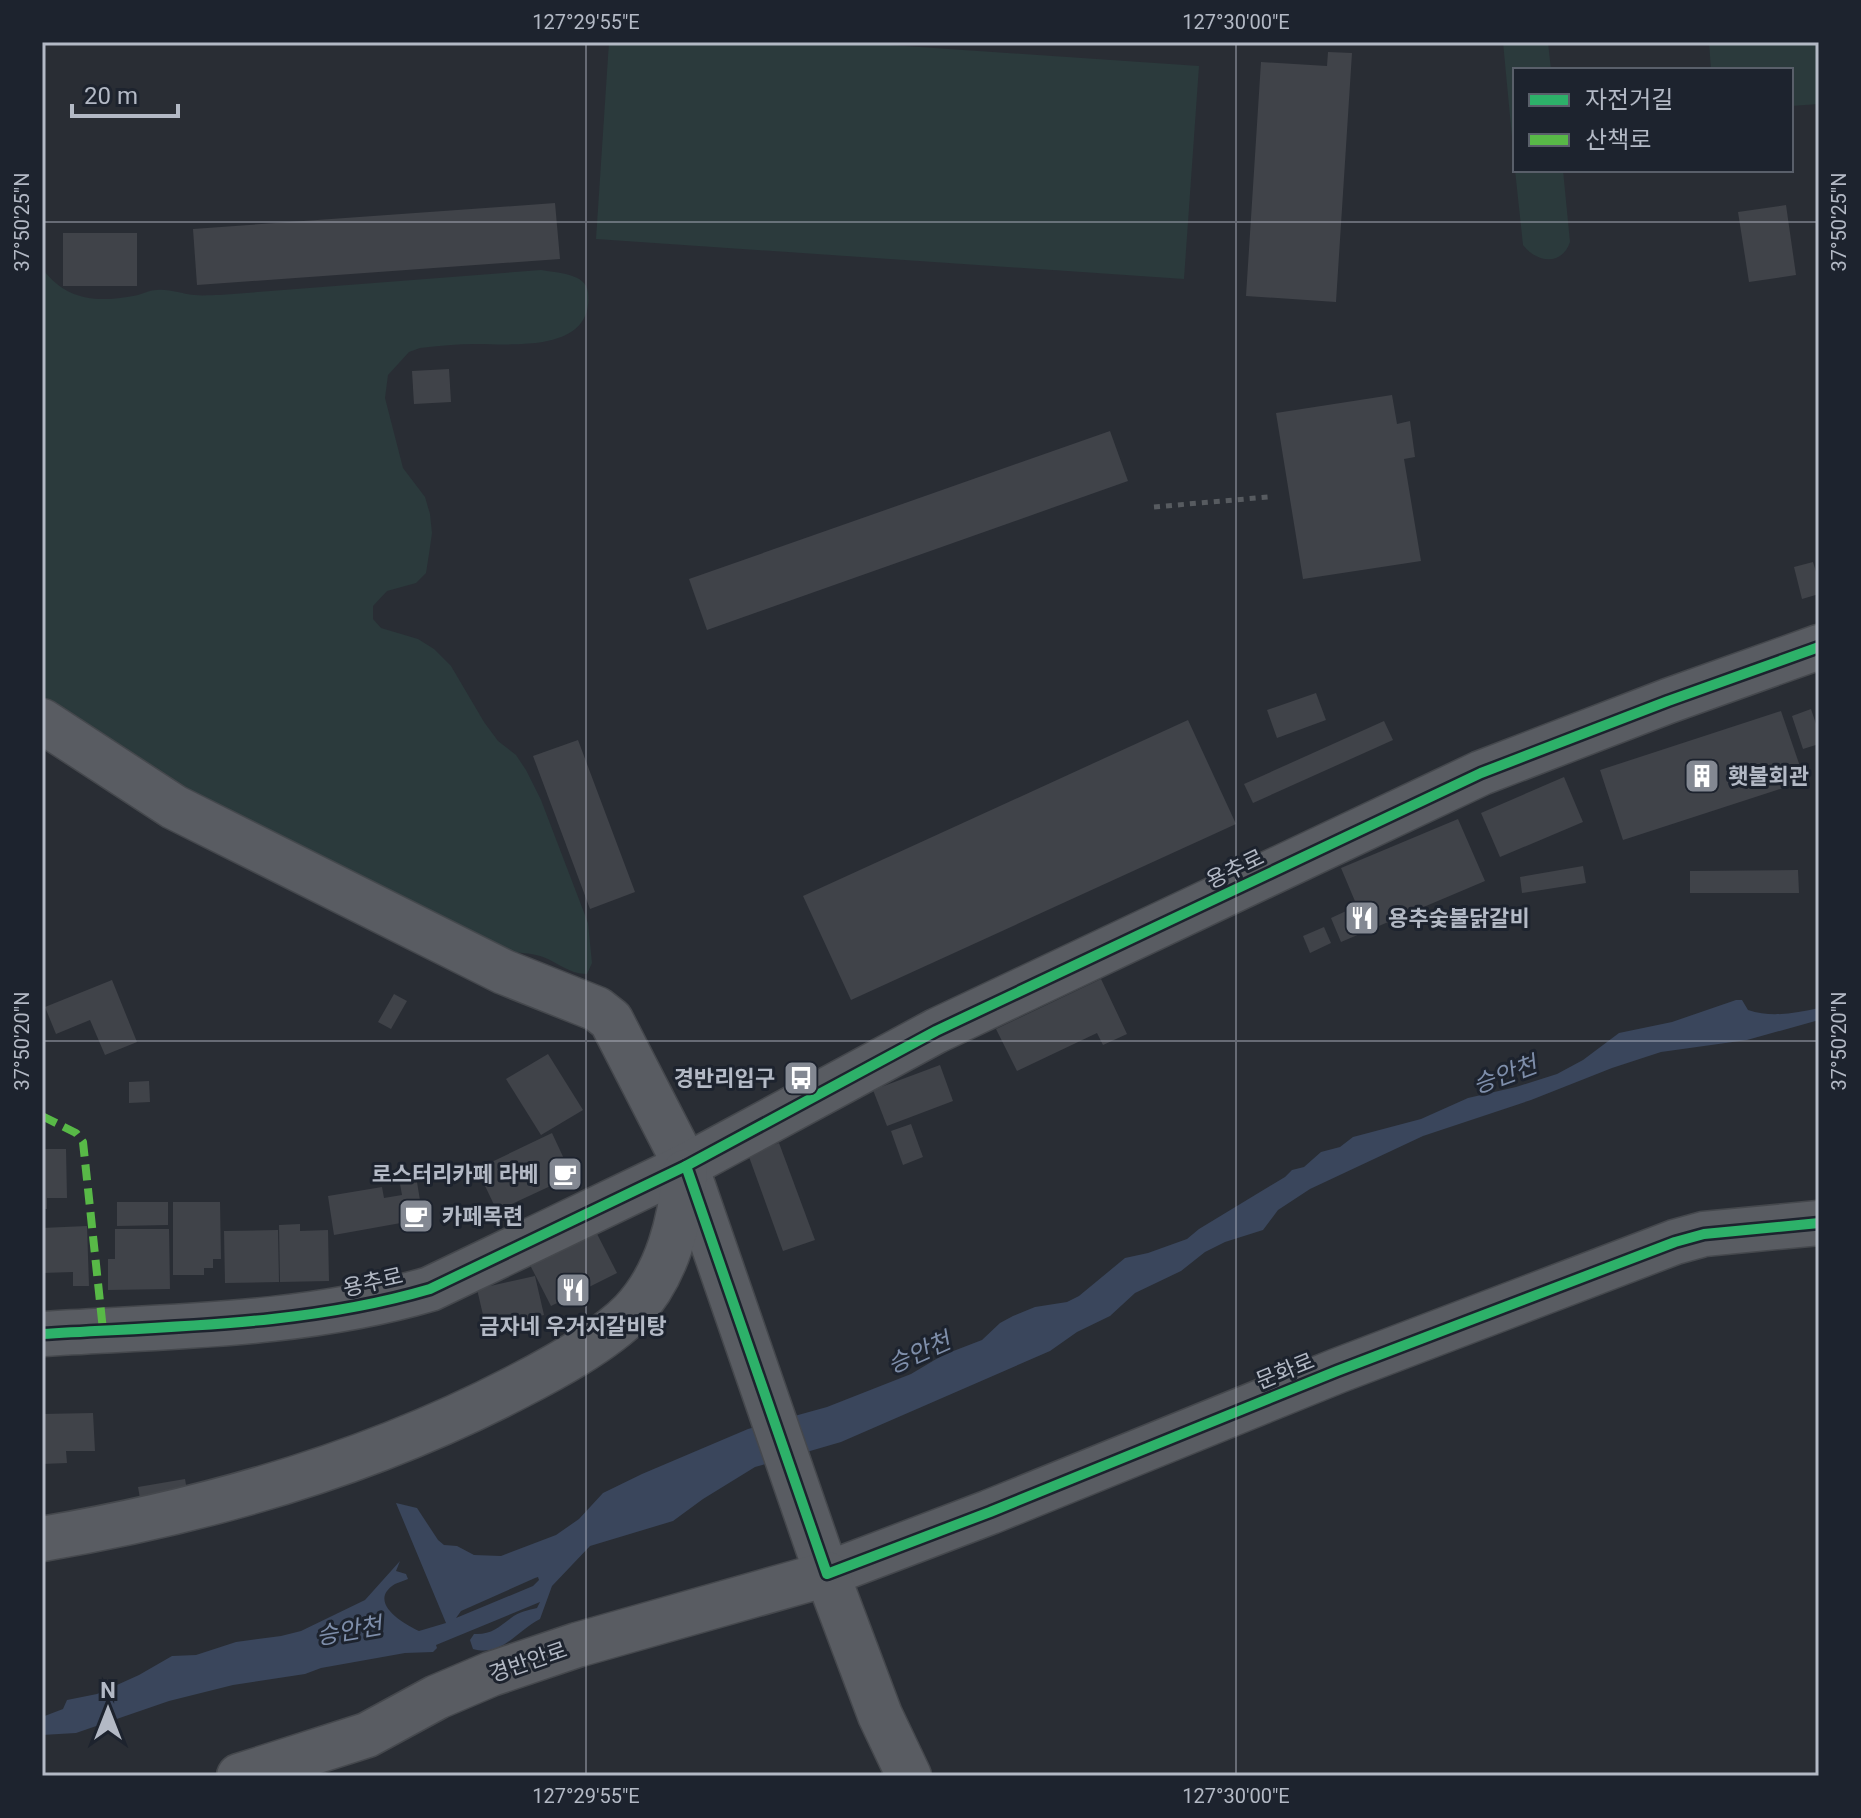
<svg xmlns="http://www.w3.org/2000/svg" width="1861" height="1818" viewBox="0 0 1861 1818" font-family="Roboto,'Noto Sans KR',sans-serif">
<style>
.green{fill:#2b3a3c}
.water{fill:#3a465c;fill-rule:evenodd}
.building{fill:#404349}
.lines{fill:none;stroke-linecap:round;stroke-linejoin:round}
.minor-casing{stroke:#45484d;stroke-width:47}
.path{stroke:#575b60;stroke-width:5;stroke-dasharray:6 6;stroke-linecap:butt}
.minor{stroke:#595c62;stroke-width:44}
.quiet{stroke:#58b947;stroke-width:8;stroke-dasharray:16 8;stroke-linecap:butt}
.cycleway-casing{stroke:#1d232e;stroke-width:15}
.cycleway{stroke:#2db169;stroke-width:10}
.ticks{fill:none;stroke:#b3b9c5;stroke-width:2;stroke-opacity:0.45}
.labels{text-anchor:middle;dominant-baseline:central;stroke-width:6;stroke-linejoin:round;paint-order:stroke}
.poi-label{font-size:22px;font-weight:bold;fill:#b3b9c5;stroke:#1d232e;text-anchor:start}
.street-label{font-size:22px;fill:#b3b9c5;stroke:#1d232e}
.water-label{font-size:24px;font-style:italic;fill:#7e8eaa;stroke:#1d232e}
.neatline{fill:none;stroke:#b3b9c5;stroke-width:3}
.ticks-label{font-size:20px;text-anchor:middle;fill:#b3b9c5}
</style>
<rect width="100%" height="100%" fill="#292d34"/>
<!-- green -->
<g class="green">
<polygon points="609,42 847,42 1199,66 1184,279 596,239"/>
<polygon points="1503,42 1548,42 1551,70 1515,70 1515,169"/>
<polygon points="1709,42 1819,42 1819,104 1791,106 1791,70 1711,70"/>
<path d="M 1515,170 L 1563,170 L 1570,242 C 1562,266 1537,263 1523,245 Z"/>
<path d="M 42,268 C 65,300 96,303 133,296 C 141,295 148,290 157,290 C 171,289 181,294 194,295 C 203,296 212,295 220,295 L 541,270 C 556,273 586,273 588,292 C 595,353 513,344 476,344 C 457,344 438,346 420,348 L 409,352 L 388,375 L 385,398 L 403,468 L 425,497 L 430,514 L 432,533 L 429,554 L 426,573 L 416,583 L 387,591 L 373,606 L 373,619 L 381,628 L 418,639 L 434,649 L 451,666 L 484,722 L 498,741 L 516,755 L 526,770 L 541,800 L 588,923 L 592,963 L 587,974 C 568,974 557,961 540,956 C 524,951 506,953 489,952 L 176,797 L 42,709 Z"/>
</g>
<!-- water -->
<path class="water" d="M 1736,1000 L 1742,1000 L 1748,1010 C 1772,1018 1795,1013 1819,1008 L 1819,1020 L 1747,1040 L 1661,1052 L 1612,1068 L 1531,1100 L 1423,1136 L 1310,1189 L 1278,1210 L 1263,1230 L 1225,1242 L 1205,1252 L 1181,1271 L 1135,1293 L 1110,1316 L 1077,1332 L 1050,1351 L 841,1442 L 755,1467 L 703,1499 L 673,1521 L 590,1546 L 552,1586 L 540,1619 C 516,1631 503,1657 473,1649 L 470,1640 L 474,1634 C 491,1635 499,1627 511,1618 C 518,1612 529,1610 537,1608 L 540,1602 L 436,1645 L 437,1648 L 433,1652 L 405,1653 L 321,1668 L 305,1674 L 233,1685 L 169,1701 L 76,1733 L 42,1735 L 42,1717 L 63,1709 L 67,1700 L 97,1694 L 139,1675 L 172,1656 L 196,1655 L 236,1642 L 281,1636 L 301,1631 L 365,1600 L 400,1561 L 396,1571 L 406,1574 L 408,1579 C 404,1581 399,1582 395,1584 C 366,1602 404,1624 419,1631 L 446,1623 L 396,1503 L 417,1508 L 438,1540 L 444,1545 L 457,1546 L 474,1555 L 501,1556 L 556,1535 L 579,1519 L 603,1493 L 642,1474 L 748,1429 L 827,1407 L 911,1374 L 943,1355 L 982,1340 L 1000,1323 L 1013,1316 L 1035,1307 L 1067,1302 L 1079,1296 L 1125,1258 L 1148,1253 L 1187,1239 L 1199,1229 L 1285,1177 L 1292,1170 L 1304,1167 L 1321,1152 L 1340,1147 L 1353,1137 L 1421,1119 L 1468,1098 L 1516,1087 L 1557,1074 L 1583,1060 L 1619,1033 L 1672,1022 ZM 535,1578 L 538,1577 L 539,1580 L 533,1586 L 456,1618 L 461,1611 Z"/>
<!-- building -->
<g class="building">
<polygon points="1328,52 1352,53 1336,302 1246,296 1261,62 1327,66"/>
<polygon points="555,203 560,259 197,285 193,229"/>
<polygon points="1786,205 1796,275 1749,282 1738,212"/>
<rect x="63" y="233" width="74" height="53"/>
<polygon points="449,369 451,402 414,404 412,371"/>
<polygon points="1392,395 1397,424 1410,421 1415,457 1404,459 1421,561 1303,579 1276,413"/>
<polygon points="1110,431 1128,481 707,630 689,579"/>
<polygon points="1813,562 1819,581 1819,594 1802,599 1794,567"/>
<polygon points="1316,693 1326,720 1277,738 1267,710"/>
<polygon points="1811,709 1819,733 1819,744 1803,749 1792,716"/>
<polygon points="1781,711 1805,781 1623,840 1600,770"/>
<polygon points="1188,720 1236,824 851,1000 803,896"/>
<polygon points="1384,721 1393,740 1253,803 1244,784"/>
<polygon points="578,740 635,892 590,909 533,756"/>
<polygon points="1564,777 1583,822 1500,857 1481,813"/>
<polygon points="1458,819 1485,881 1341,942 1331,918 1357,906 1341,868"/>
<polygon points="1583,866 1586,883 1522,893 1520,877"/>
<polygon points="1798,870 1799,893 1690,893 1690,871"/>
<polygon points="1324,927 1331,943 1310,953 1303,936"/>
<polygon points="1101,979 1127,1034 1103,1045 1097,1033 1017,1071 996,1029"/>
<polygon points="112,980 137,1042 105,1055 90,1020 56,1034 45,1007"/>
<polygon points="394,994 407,1001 391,1029 378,1022"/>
<polygon points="548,1054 583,1110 541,1135 506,1079"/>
<polygon points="940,1065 953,1101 887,1126 873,1090"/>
<polygon points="149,1081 150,1102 129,1103 129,1082"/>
<polygon points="911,1124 923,1157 903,1165 891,1131"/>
<polygon points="552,1133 572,1176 497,1211 477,1169"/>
<polygon points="779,1143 815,1240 783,1251 748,1154"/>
<polygon points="42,1149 66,1149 67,1198 47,1198 47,1209 42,1209"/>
<polygon points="417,1182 423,1219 334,1235 328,1196 382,1187 384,1198 402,1195 400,1184"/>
<polygon points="117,1202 168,1202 168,1225 117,1226"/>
<polygon points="173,1202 220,1202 221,1259 213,1259 213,1268 204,1268 204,1275 173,1275"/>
<polygon points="300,1224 300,1231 328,1230 329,1281 280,1282 279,1225"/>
<polygon points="87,1226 89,1286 73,1286 73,1272 42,1273 42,1228"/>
<polygon points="594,1228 617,1273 551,1306 528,1261"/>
<polygon points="115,1229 169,1229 170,1289 108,1290 108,1259 115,1259"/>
<polygon points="278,1230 279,1282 225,1283 224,1231"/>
<polygon points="535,1276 544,1315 486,1328 477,1289"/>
<polygon points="93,1413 95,1451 66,1451 67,1463 42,1464 42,1414"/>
<polygon points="185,1479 189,1502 142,1510 138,1487"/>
</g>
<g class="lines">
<defs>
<g id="minor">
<polyline points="42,721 174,807 504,972 597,1009 611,1020 686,1166 827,1574 990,1512 1337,1371 1675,1242 1704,1234 1819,1223"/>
<path d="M 42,1334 C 172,1326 304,1326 430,1289 L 686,1166 L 936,1031 L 1481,773 L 1668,701 L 1819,647"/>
<path d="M 42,1539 C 206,1511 367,1465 515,1388 C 552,1369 604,1341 632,1312 C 668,1274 680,1221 685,1172"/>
<polyline points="239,1776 367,1735 437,1697 491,1674 577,1645 827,1574 880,1715 909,1776"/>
</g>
</defs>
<!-- minor casing -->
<use href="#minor" class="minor-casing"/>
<!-- path -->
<polyline class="path" points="1154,507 1268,497"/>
<!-- minor -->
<use href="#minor" class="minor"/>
<!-- quiet -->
<polyline class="quiet" points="42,1116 76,1133 83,1142 103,1330"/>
<defs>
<g id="cycleway">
<polyline points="686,1166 827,1574 990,1512 1337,1371 1675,1242 1704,1234 1819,1223"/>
<path d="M 42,1334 C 172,1326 304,1326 430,1289 L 686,1166 L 936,1031 L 1481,773 L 1668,701 L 1819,647"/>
</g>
</defs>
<!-- cycleway casing -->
<use href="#cycleway" class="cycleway-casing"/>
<!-- cycleway -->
<use href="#cycleway" class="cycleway"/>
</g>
<!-- ticks -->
<path class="ticks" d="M 586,42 L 586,1776M 1236,42 L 1236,1776M 42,222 L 1819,222M 42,1041 L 1819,1041"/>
<!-- icons -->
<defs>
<symbol id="building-square" viewBox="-11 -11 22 22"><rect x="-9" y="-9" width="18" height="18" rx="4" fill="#838892" stroke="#1d232e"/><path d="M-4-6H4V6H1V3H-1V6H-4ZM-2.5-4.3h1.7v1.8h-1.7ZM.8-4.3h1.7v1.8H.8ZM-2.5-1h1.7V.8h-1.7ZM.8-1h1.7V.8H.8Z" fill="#fff"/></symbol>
<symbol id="restaurant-square" viewBox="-11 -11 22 22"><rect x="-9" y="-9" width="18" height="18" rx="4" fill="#838892" stroke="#1d232e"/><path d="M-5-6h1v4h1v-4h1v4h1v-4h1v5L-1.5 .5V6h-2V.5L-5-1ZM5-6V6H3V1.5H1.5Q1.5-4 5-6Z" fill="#fff"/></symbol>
<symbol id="bus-square" viewBox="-11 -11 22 22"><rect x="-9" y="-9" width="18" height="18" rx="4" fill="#838892" stroke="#1d232e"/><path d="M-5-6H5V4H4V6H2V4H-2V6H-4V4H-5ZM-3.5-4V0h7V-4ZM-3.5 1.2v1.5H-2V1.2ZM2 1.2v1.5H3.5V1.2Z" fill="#fff"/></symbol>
<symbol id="cafe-square" viewBox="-11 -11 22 22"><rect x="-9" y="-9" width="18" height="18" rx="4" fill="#838892" stroke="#1d232e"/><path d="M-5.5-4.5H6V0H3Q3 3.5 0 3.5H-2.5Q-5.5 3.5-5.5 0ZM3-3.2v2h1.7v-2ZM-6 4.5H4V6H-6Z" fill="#fff"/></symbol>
</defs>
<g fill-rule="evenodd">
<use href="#building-square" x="1682" y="756" width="40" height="40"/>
<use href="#restaurant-square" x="1342" y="898" width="40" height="40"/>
<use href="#bus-square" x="781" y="1058" width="40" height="40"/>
<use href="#cafe-square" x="545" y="1154" width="40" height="40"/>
<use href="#cafe-square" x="396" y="1196" width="40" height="40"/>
<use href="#restaurant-square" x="553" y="1270" width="40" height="40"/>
</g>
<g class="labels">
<!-- poi labels -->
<g class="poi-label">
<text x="1728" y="776">횃불회관</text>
<text x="1388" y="918">용추숯불닭갈비</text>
<text x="775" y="1078" text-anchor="end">경반리입구</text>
<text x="539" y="1174" text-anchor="end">로스터리카페 라베</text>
<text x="442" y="1216">카페목련</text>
<text x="573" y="1326" text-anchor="middle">금자네 우거지갈비탕</text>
</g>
<!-- street labels -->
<g class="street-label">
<text transform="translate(1235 869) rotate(-26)">용추로</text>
<text transform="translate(373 1282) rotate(-13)">용추로</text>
<text transform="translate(1285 1371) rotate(-22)">문화로</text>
<text transform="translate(528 1662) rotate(-19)">경반안로</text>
</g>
<!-- water labels -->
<g class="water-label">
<text transform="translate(1505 1075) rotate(-20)">승안천</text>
<text transform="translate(919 1353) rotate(-24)">승안천</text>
<text transform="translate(349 1631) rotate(-10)">승안천</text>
</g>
</g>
<!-- border -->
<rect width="1861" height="1818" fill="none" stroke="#1d232e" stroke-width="88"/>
<!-- legend -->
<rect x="1513" y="68" width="280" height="104" fill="#1d232e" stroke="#595f6a" stroke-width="2"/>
<rect x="1529" y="94" width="40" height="12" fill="#2db169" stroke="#595f6a" stroke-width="2"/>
<text x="1585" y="108" font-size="24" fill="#b3b9c5">자전거길</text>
<rect x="1529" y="134" width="40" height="12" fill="#58b947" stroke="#595f6a" stroke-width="2"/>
<text x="1585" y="148" font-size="24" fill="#b3b9c5">산책로</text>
<!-- north arrow -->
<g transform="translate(108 1710)" stroke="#1d232e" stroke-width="6" paint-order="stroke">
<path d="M0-6L14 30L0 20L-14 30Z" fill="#b3b9c5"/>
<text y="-12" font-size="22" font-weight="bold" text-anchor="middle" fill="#b3b9c5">N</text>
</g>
<!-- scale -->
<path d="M72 104v12h106v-12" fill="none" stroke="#b3b9c5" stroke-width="4"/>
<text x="84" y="104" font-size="24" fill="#b3b9c5" stroke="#1d232e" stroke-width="6" paint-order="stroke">20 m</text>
<rect x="44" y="44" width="1773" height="1730" class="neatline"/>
<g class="ticks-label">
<text x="586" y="29">127°29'55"E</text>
<text x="1236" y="29">127°30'00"E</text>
<text transform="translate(22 222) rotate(-90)" y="7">37°50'25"N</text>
<text transform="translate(1839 222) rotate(-90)" y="7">37°50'25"N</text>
<text transform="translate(22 1041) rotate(-90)" y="7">37°50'20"N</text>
<text transform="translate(1839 1041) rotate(-90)" y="7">37°50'20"N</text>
<text x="586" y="1803">127°29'55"E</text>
<text x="1236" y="1803">127°30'00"E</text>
</g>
</svg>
